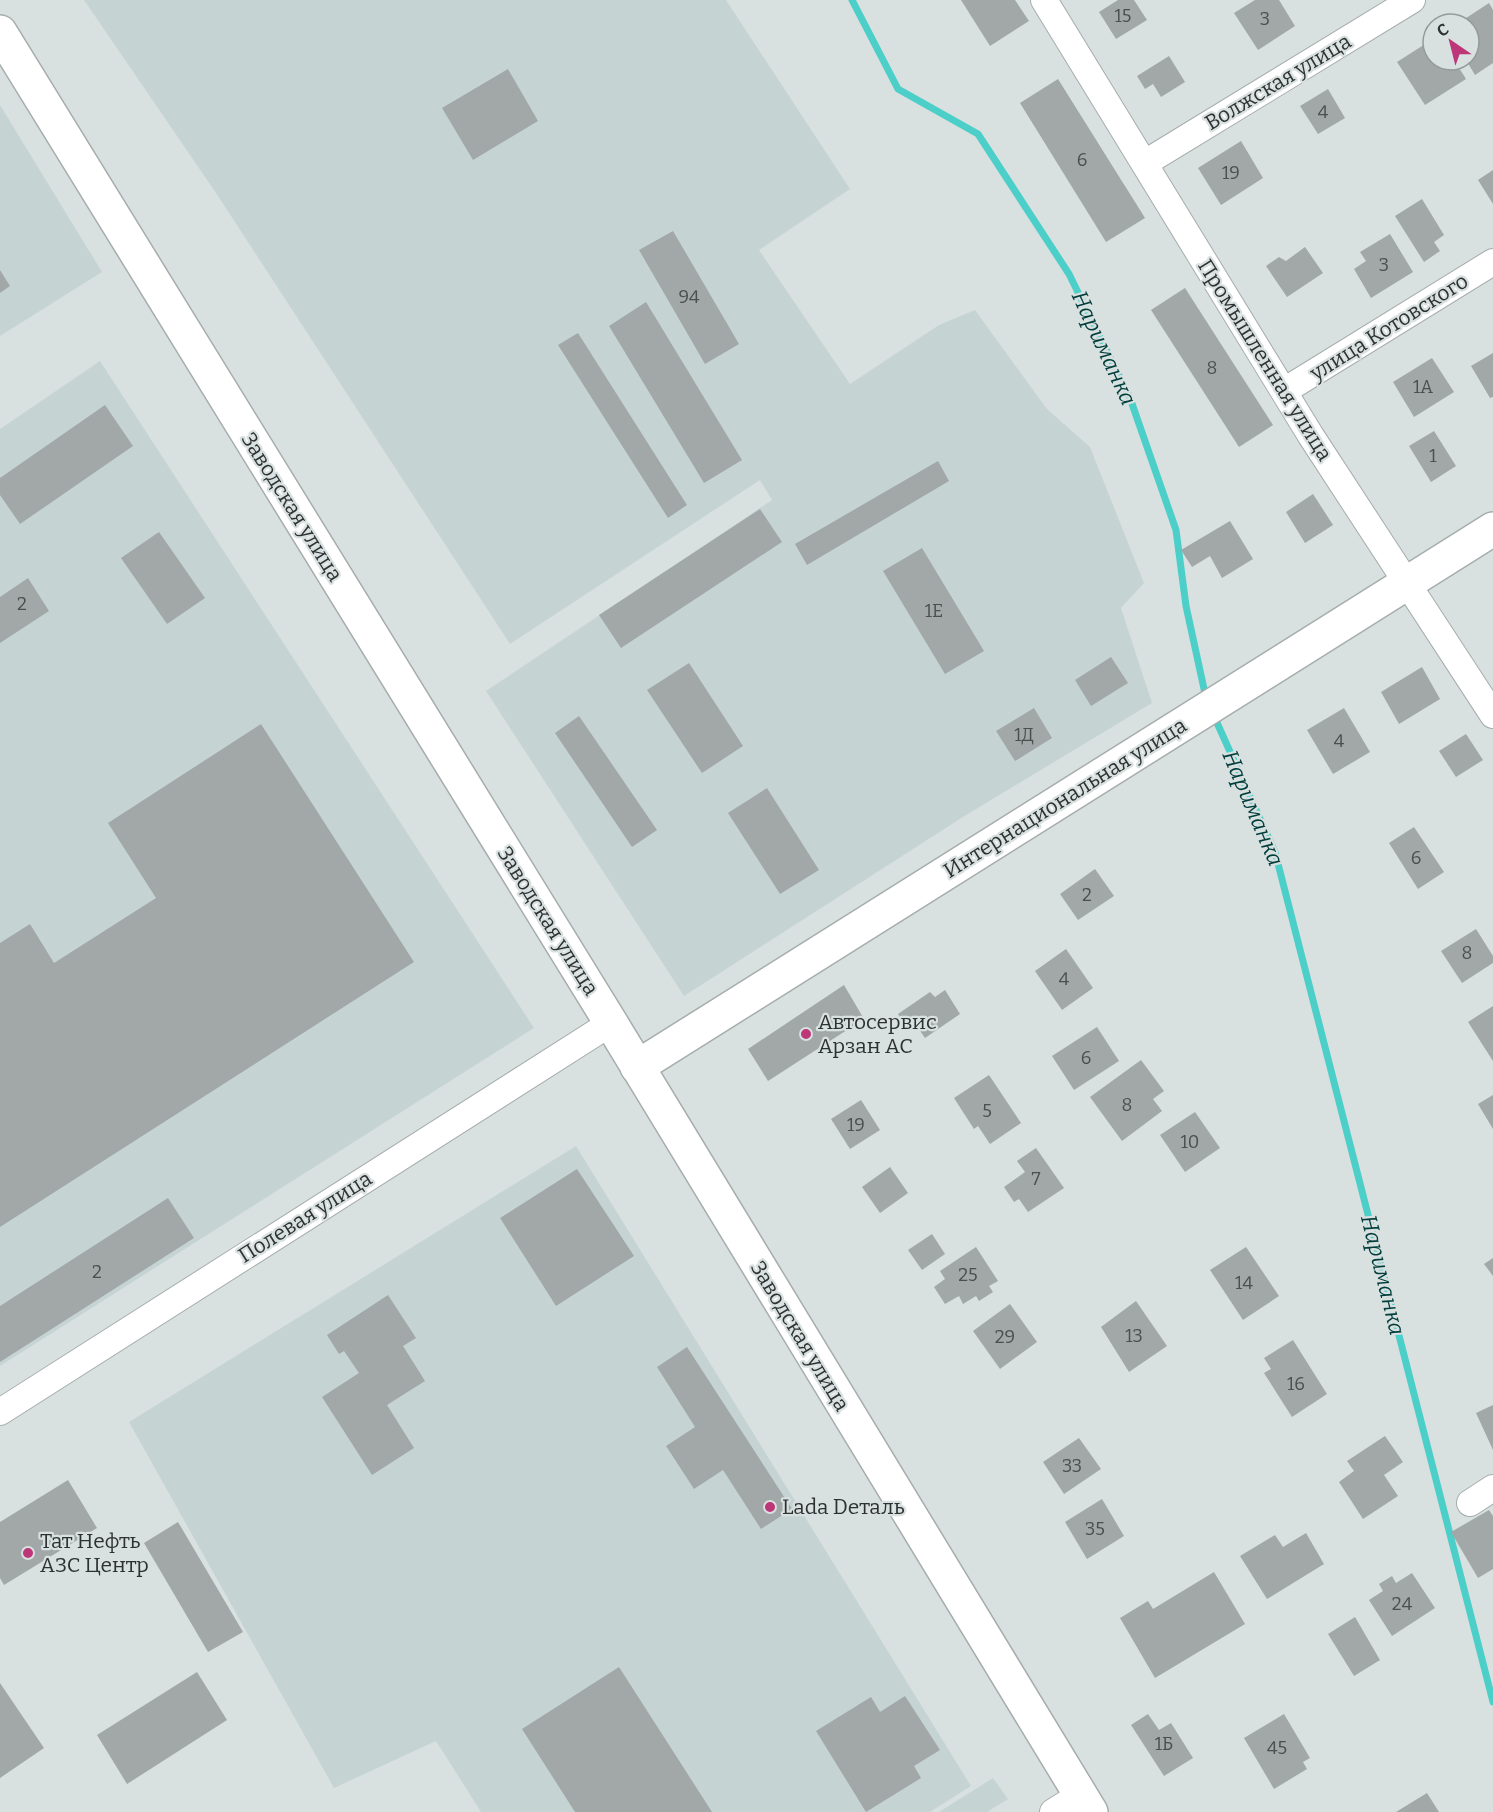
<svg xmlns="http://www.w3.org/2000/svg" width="1493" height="1812" viewBox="0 0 1493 1812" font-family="Bitter,serif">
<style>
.built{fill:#c5d4d3}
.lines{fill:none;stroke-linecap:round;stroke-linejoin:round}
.stream{stroke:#4bcfc8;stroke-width:7}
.building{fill:#a1a8a7}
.street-casing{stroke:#a6adac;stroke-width:28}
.secondary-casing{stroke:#a6adac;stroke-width:36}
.street{stroke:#fff;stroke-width:26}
.secondary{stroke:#fff;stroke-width:33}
.poi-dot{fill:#bc3678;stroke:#d9e0e0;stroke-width:2}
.labels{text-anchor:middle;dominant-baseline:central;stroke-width:4.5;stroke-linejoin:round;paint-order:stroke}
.number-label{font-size:18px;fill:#4b4f4e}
.street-label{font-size:21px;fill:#2e3131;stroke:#d9e0e0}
.poi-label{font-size:21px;fill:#2e3131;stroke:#d9e0e0;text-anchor:start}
.water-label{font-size:22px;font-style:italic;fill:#003e3c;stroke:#d9e0e0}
</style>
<rect width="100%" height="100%" fill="#d9e0e0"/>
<!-- built -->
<g class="built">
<polygon points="84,0 726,0 850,189 759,250 850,384 939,325 975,310 1047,409 1090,447 1144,583 1121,608 1152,703 963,817 684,996 486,691 772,500 760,480 510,644 216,193"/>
<polygon points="0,105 102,272 0,336"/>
<polygon points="100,361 534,1028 0,1366 0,429"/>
<polygon points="576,1146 971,1786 930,1812 481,1812 436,1741 334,1788 129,1422"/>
<polygon points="993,1778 1008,1799 987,1812 939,1812"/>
</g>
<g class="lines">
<!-- stream -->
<g class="stream">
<polyline points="852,0 898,89 978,134 1069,274 1130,398 1176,530 1186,606 1206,698"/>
<polyline points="1214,716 1275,852 1493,1702"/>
</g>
</g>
<!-- building -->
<g class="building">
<polygon points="961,0 1015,0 1029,21 990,46"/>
<polygon points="1118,0 1134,0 1147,20 1116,39 1099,12"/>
<polygon points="1255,0 1279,0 1295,26 1258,50 1234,13"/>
<polygon points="1489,3 1493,10 1493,63 1475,75 1466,60 1469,60 1469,24 1457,24"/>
<polygon points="1433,39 1433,60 1454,60 1466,79 1425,105 1397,62"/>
<polygon points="1169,56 1185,82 1161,97 1153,84 1145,89 1137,76"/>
<polygon points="508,69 538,121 473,160 442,108"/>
<polygon points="1058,79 1145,218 1106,242 1020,103"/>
<polygon points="1328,89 1345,118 1318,134 1300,106"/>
<polygon points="1241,141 1263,178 1221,205 1198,168"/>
<polygon points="1493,170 1493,204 1478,180"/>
<polygon points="1422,199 1444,235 1434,242 1440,251 1424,262 1395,216"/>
<polygon points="673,231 739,344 705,364 639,250"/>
<polygon points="1390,234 1413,272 1371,298 1354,269 1366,261 1360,252"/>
<polygon points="1305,247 1323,273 1287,297 1266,266 1279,257 1286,261"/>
<polygon points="0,270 10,286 0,293"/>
<polygon points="1185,288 1273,425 1239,447 1151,310"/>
<polygon points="646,302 742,460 704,483 609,326"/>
<polygon points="578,333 687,505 668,518 558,345"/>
<polygon points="1493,353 1493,397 1490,398 1471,366"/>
<polygon points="1432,358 1454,392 1414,417 1393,382"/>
<polygon points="105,405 133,446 20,524 0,495 0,478"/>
<polygon points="1434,431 1456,466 1431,482 1409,446"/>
<polygon points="938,461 949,481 807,565 795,544"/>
<polygon points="1313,494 1333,525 1305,543 1286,512"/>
<polygon points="760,509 782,542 621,648 599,615"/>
<polygon points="1230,521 1253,559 1222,578 1210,556 1192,567 1181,550"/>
<polygon points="159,532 205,598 167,624 121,558"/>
<polygon points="922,548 984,651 945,674 883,571"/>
<polygon points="28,578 49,611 0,643 0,597"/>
<polygon points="1111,657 1128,683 1091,706 1075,680"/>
<polygon points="689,663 743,746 702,773 647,690"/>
<polygon points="1422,667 1440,699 1399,724 1381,692"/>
<polygon points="1034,708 1052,738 1015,761 996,731"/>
<polygon points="1344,708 1370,752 1333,774 1307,730"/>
<polygon points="579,716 657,830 632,847 555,733"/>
<polygon points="261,724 414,962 0,1227 0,943 30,924 54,963 156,898 108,823"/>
<polygon points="1466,734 1483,760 1456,777 1439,751"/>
<polygon points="767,788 819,870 780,894 728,813"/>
<polygon points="1414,827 1444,872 1418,889 1389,843"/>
<polygon points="1095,869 1114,896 1078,920 1060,894"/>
<polygon points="1476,929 1493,956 1493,963 1462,983 1441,951"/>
<polygon points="1066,949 1093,988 1062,1010 1035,971"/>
<polygon points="844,985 864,1019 768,1081 748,1049"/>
<polygon points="945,990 960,1014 925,1038 916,1025 908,1030 898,1014 930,992 935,997"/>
<polygon points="1493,1006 1493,1061 1468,1022"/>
<polygon points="1097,1027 1119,1061 1074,1090 1052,1056"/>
<polygon points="1141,1060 1164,1091 1153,1099 1162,1111 1122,1141 1090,1097"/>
<polygon points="989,1075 1021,1123 990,1144 978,1126 974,1129 954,1098"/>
<polygon points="1493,1095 1493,1129 1478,1104"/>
<polygon points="861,1100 880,1130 850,1149 831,1119"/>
<polygon points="1195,1112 1220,1148 1185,1172 1160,1135"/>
<polygon points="1036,1148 1064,1188 1028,1212 1019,1199 1014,1202 1004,1187 1025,1172 1017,1161"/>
<polygon points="890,1167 908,1193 880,1213 862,1187"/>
<polygon points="577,1169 634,1256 556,1306 500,1218"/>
<polygon points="168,1198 194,1238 0,1362 0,1306"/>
<polygon points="932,1234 945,1254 922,1270 908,1250"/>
<polygon points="976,1247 998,1281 989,1286 993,1292 979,1301 976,1296 963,1304 959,1296 945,1304 934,1287 945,1279 940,1271"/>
<polygon points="1246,1247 1279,1296 1243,1320 1210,1270"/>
<polygon points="1493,1258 1493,1276 1484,1264"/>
<polygon points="388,1295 416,1338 403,1346 425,1381 387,1405 414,1448 372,1475 322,1397 359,1373 344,1351 339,1354 327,1335"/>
<polygon points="1136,1301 1167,1346 1129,1372 1101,1327"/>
<polygon points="1010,1304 1037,1342 1000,1369 973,1331"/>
<polygon points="1293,1340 1327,1394 1292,1417 1264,1373 1271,1369 1264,1358"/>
<polygon points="687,1347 792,1509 761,1529 723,1470 694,1489 666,1446 695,1427 657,1367"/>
<polygon points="1493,1405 1493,1450 1476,1413"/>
<polygon points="1385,1436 1403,1462 1384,1475 1398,1496 1363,1519 1339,1482 1354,1471 1347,1461"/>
<polygon points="1079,1438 1101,1469 1064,1494 1043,1462"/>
<polygon points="68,1480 97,1528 4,1585 0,1578 0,1522"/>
<polygon points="1102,1499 1124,1536 1087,1559 1065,1522"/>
<polygon points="1489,1510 1493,1516 1493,1569 1478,1578 1451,1532"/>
<polygon points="178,1522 243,1632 208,1652 144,1543"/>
<polygon points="1306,1533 1324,1564 1267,1599 1240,1556 1275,1535 1283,1547"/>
<polygon points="1214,1572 1245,1624 1155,1678 1120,1618 1148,1601 1153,1609"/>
<polygon points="1412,1573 1435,1608 1392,1636 1369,1600 1383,1591 1379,1584 1392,1576 1396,1583"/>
<polygon points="1355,1617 1380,1660 1354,1676 1328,1634"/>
<polygon points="619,1667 712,1812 575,1812 522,1729"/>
<polygon points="197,1672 227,1720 127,1784 97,1735"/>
<polygon points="0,1683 44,1748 0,1778"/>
<polygon points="905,1696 940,1750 914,1766 921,1778 866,1812 816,1731 871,1697 880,1712"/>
<polygon points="1148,1714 1159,1730 1171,1723 1193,1758 1164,1776 1131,1725"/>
<polygon points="1284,1714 1310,1758 1303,1762 1307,1769 1274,1789 1244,1738"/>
<polygon points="1427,1793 1439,1812 1396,1812"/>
</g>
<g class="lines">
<defs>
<g id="street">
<polyline points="1044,0 1311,436 1493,715"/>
<polyline points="1145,163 1412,0"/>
<polyline points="1284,391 1493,262"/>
<polyline points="0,1412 611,1023"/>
<polyline points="1470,1503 1493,1488"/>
<polyline points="1053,1812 1080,1795"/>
</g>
<g id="secondary">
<polyline points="0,32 611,1023 1091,1812"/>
<polyline points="637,1067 1493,529"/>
</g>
</defs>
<!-- street casing -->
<use href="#street" class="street-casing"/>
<!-- secondary casing -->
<use href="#secondary" class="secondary-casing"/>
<!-- street -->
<use href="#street" class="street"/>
<!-- secondary -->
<use href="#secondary" class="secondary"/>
</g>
<!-- markers -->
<g class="poi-dot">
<circle cx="806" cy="1034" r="6"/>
<circle cx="770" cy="1507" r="6"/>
<circle cx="28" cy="1553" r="6"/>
</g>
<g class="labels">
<!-- number labels -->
<g class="number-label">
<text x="1123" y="16">15</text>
<text x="1265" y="19">3</text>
<text x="1323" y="112">4</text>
<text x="1082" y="160">6</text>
<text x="1231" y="173">19</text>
<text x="1384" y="265">3</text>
<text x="689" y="297">94</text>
<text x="1212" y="368">8</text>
<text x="1423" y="387">1А</text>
<text x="1433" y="456">1</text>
<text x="22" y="604">2</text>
<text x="934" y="611">1Е</text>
<text x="1024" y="735">1Д</text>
<text x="1339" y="741">4</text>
<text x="1416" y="858">6</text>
<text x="1087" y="895">2</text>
<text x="1467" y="953">8</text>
<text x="1064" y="979">4</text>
<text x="1086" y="1058">6</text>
<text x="1127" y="1105">8</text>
<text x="987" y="1111">5</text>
<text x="856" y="1125">19</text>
<text x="1190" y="1142">10</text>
<text x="1036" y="1179">7</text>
<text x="97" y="1272">2</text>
<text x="968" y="1275">25</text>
<text x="1244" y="1283">14</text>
<text x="1134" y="1336">13</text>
<text x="1005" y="1337">29</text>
<text x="1296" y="1384">16</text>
<text x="1072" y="1466">33</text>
<text x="1095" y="1529">35</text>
<text x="1402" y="1604">24</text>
<text x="1164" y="1744">1Б</text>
<text x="1277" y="1748">45</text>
</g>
<!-- street labels -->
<g class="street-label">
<text transform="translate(1278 82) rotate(-31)">Волжская улица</text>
<text transform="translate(1389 327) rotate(-32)">улица Котовского</text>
<text transform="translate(1265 360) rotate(58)">Промышленная улица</text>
<text transform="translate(292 507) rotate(58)">Заводская улица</text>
<text transform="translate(1065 798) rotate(-32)">Интернациональная улица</text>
<text transform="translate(548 921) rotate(58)">Заводская улица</text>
<text transform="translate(305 1217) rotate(-32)">Полевая улица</text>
<text transform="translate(800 1336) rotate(59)">Заводская улица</text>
</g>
<!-- poi labels -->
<g class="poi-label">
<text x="818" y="1022">Автосервис<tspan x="818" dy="24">Арзан АС</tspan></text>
<text x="782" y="1507">Lada Dеталь</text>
<text x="40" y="1541">Тат Нефть<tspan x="40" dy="24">АЗС Центр</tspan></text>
</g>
<!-- water labels -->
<g class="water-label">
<text transform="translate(1104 348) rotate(65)">Нариманка</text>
<text transform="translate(1253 808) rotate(67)">Нариманка</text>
<text transform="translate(1383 1275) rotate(76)">Нариманка</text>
</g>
</g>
<!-- north arrow -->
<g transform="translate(1451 42) rotate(325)"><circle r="28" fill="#d9e0e0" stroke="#959a9a" stroke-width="1.5"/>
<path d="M0-4.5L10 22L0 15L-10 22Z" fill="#bc3678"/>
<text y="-9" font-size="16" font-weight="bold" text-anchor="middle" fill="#2e3131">С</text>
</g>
</svg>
